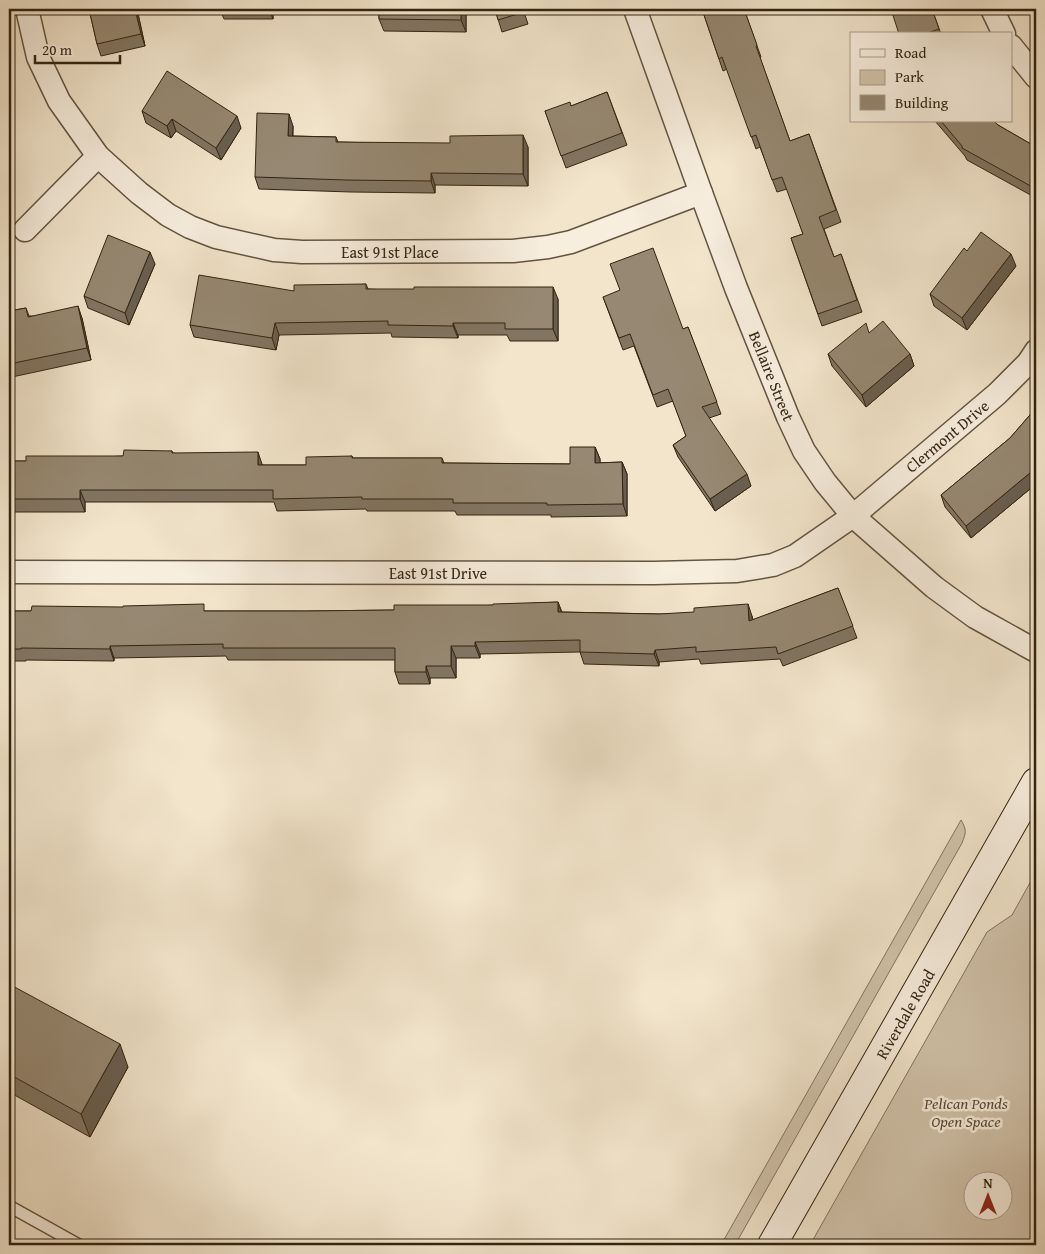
<svg xmlns="http://www.w3.org/2000/svg" width="1045" height="1254" viewBox="0 0 1045 1254" font-family="'Gentium Book Plus',serif">
<style>
.green{fill:#d2c4ac;stroke:#82745e;fill-rule:evenodd}
.lines{fill:none;stroke-linecap:round;stroke-linejoin:round}
.lane-casing{stroke:#635440;stroke-width:14}
.street-casing{stroke:#635440;stroke-width:25}
.secondary-casing{stroke:#332411;stroke-width:30}
.lane{stroke:#f7eede;stroke-width:11}
.street{stroke:#f7eede;stroke-width:22}
.secondary{stroke:#f7eede;stroke-width:28}
.wall{fill:#817562;stroke:#332411}
.shaded-wall{fill:#695f50;stroke:#332411}
.building{fill:#968872;stroke:#332411}
.labels{text-anchor:middle;dominant-baseline:central;stroke-width:5;stroke-linejoin:round;paint-order:stroke}
.street-label{font-size:16px;fill:#332411;stroke:#f7eede}
.park-label{font-size:16px;font-style:italic;fill:#5b4c38;stroke:#f7eede}
</style>
<rect width="100%" height="100%" fill="#f2e5cc"/>
<filter id="stains"><feTurbulence type="fractalNoise" baseFrequency=".004" numOctaves="4"/><feColorMatrix values="0 0 0 0 .2 0 0 0 0 .09 0 0 0 0 .02 0 0 0 .5 -.17"/></filter>
<radialGradient id="worn" r=".72"><stop offset=".6" stop-color="#630" stop-opacity="0"/><stop offset="1" stop-color="#630" stop-opacity=".3"/></radialGradient>
<!-- green -->
<g class="green">
<path d="M 961,820 C 967,830 966,833 962,843 L 735,1245 L 721,1245 Z"/>
<path d="M 1036,872 L 1036,1245 L 810,1245 L 987,932 L 1012,915 ZM 972,1182 L 1002,1182 L 1002,1212 L 972,1212 Z"/>
</g>
<g class="lines">
<defs>
<polyline id="lane" points="9,1206 79,1245"/>
<g id="street">
<polyline points="27,9 38,57 59,101 98,156 139,193 168,215 190,227 216,237 274,250 302,252 513,251 548,247 571,242 701,193"/>
<polyline points="635,9 701,193 736,288 788,417 804,451 825,482 853,516 934,587 975,617 1036,651"/>
<polyline points="992,9 1004,34"/>
<polyline points="1011,46 1036,77"/>
<polyline points="25,230 98,156"/>
<polyline points="9,572 654,573 737,571 773,565 795,556 853,516 997,394 1028,363 1036,351"/>
</g>
<polyline id="secondary" points="772,1245 1036,782"/>
</defs>
<!-- lane casing -->
<use href="#lane" class="lane-casing"/>
<!-- street casing -->
<use href="#street" class="street-casing"/>
<!-- secondary casing -->
<use href="#secondary" class="secondary-casing"/>
<!-- lane -->
<use href="#lane" class="lane"/>
<!-- street -->
<use href="#street" class="street"/>
<!-- secondary -->
<use href="#secondary" class="secondary"/>
</g>
<!-- wall -->
<g class="wall">
<polygon points="89,9 137,9 145,46 101,56 97,44"/>
<polygon points="191,9 273,9 273,19 224,19 221,12 193,13"/>
<polygon points="338,9 466,9 466,32 384,31 379,19 379,12 339,12"/>
<polygon points="495,9 535,9 524,12 528,24 502,32"/>
<polygon points="702,9 744,9 761,57 760,58 790,141 809,134 841,222 824,229 834,257 841,254 862,312 822,326 791,238 803,234 787,189 777,192 760,147 756,149 727,69 723,71"/>
<polygon points="932,9 941,34 899,34"/>
<polygon points="607,92 627,145 566,168 545,111 571,106"/>
<polygon points="142,111 241,128 221,160 176,131 171,138 146,123"/>
<polygon points="935,121 994,121 998,125 1036,147 1036,198 967,160 965,156"/>
<polygon points="9,125 13,137 9,139"/>
<polygon points="293,126 293,136 336,137 338,142 528,147 528,186 435,185 435,193 351,192 259,189 255,177"/>
<polygon points="967,251 1016,266 967,330 934,306 930,294"/>
<polygon points="155,264 129,325 88,308 84,296"/>
<polygon points="366,284 368,289 558,299 558,341 510,341 507,335 458,335 458,338 392,337 391,333 279,335 276,350 194,337 190,325 294,291"/>
<polygon points="603,297 683,329 688,327 721,414 709,418 751,486 715,511 678,457 673,445 686,436 673,401 657,407 634,346 623,350"/>
<polygon points="26,308 29,316 82,318 91,360 12,377 9,366 9,311"/>
<polygon points="869,333 910,354 914,366 866,407 832,366 828,354"/>
<polygon points="1036,408 1036,484 971,538 945,507 941,495 1010,438"/>
<polygon points="595,447 600,459 600,463 622,462 627,474 627,516 551,517 551,515 457,515 455,511 367,511 366,509 277,511 274,502 85,502 85,512 9,512 9,461 26,461 123,456 172,451 173,453 262,464 262,465 306,465 352,456 353,458 442,458 444,463 570,464"/>
<polygon points="838,588 857,638 783,666 780,659 701,664 699,659 659,662 659,666 584,664 580,652 480,654 480,658 456,658 456,678 430,678 430,684 399,684 395,672 395,660 228,660 226,656 114,658 114,661 26,660 26,661 9,661 9,611 307,611 394,610 558,602 562,612 752,616 753,620"/>
<polygon points="9,984 128,1067 90,1137 9,1092"/>
</g>
<!-- shaded-wall -->
<g class="shaded-wall">
<polygon points="135,9 137,9 145,46 141,34"/>
<polygon points="269,9 273,9 273,19"/>
<polygon points="461,9 466,9 466,32 461,20"/>
<polygon points="289,114 293,126 292,148 288,136"/>
<polygon points="237,116 241,128 221,160 216,148"/>
<polygon points="172,119 176,131 171,138 167,126"/>
<polygon points="523,135 528,147 528,186 523,174"/>
<polygon points="431,173 435,185 435,193 431,181"/>
<polygon points="150,252 155,264 129,325 125,313"/>
<polygon points="1011,254 1016,266 967,330 962,318"/>
<polygon points="553,287 558,299 558,341 553,329"/>
<polygon points="78,306 82,318 91,360 87,348"/>
<polygon points="275,323 279,335 276,350 272,338"/>
<polygon points="453,323 458,335 458,338 453,326"/>
<polygon points="910,354 914,366 866,407 862,395"/>
<polygon points="595,447 600,459 600,475 595,463"/>
<polygon points="258,452 262,464 262,477 258,465"/>
<polygon points="622,462 627,474 627,516 623,504"/>
<polygon points="1036,468 1036,484 971,538 966,526"/>
<polygon points="747,474 751,486 715,511 710,499"/>
<polygon points="80,490 85,502 85,512 80,499"/>
<polygon points="558,602 562,614 558,612"/>
<polygon points="748,604 752,616 753,633 749,621"/>
<polygon points="475,642 480,654 480,658 475,646"/>
<polygon points="110,646 114,658 114,661 110,649"/>
<polygon points="451,646 456,658 456,678 451,666"/>
<polygon points="655,650 659,662 659,666 654,654"/>
<polygon points="426,666 430,678 430,684 426,672"/>
<polygon points="120,1044 128,1067 90,1137 81,1114"/>
</g>
<!-- building -->
<g class="building">
<polygon points="89,9 135,9 141,34 97,44"/>
<polygon points="379,9 461,9 461,20 379,19"/>
<polygon points="495,9 523,9 524,12 498,20"/>
<polygon points="702,9 744,9 757,45 756,46 790,141 809,134 836,210 819,217 834,257 841,254 857,300 818,314 791,238 803,234 782,177 772,180 756,135 751,137 722,57 719,59"/>
<polygon points="891,9 932,9 939,29 925,34 899,34"/>
<polygon points="167,71 237,116 216,148 172,119 167,126 142,111"/>
<polygon points="607,92 622,133 561,156 545,111 570,102 571,106"/>
<polygon points="257,113 289,114 288,136 336,137 336,142 450,143 450,136 523,135 523,174 431,173 431,181 346,180 255,177"/>
<polygon points="941,121 994,121 998,125 1036,147 1036,189 962,148 962,146"/>
<polygon points="981,232 1011,254 962,318 930,294 964,248 967,251"/>
<polygon points="108,235 150,252 125,313 84,296"/>
<polygon points="653,248 683,329 688,327 717,402 702,407 747,474 710,499 673,445 686,436 668,389 653,395 630,334 619,338 603,297 620,290 610,264"/>
<polygon points="199,275 294,291 294,285 366,284 366,289 414,289 414,287 553,287 553,329 505,329 505,323 453,323 453,326 388,325 388,321 275,323 272,338 190,325"/>
<polygon points="78,306 87,348 9,364 9,311 26,308 28,317"/>
<polygon points="883,321 910,354 862,395 828,354 866,323 869,333"/>
<polygon points="1036,408 1036,468 966,526 941,495 1010,438"/>
<polygon points="570,447 595,447 595,463 622,462 623,504 547,505 547,503 453,503 453,499 362,499 362,497 273,499 273,490 80,490 80,499 9,499 9,461 26,461 26,456 123,456 124,450 172,451 172,453 258,452 258,465 306,465 306,457 352,456 352,458 442,458 442,463 570,464"/>
<polygon points="838,588 853,626 778,654 776,647 696,652 696,647 655,650 654,654 580,652 580,640 475,642 475,646 451,646 451,666 426,666 426,672 395,672 395,648 223,648 223,644 110,646 110,649 21,648 21,649 9,649 9,611 31,611 32,606 123,607 123,606 204,604 204,611 307,611 394,610 394,605 493,605 493,604 558,602 558,612 659,614 694,612 694,608 748,604 749,621"/>
<polygon points="9,984 120,1044 81,1114 9,1074"/>
</g>
<g class="labels">
<!-- street labels -->
<g class="street-label">
<text x="390" y="252">East 91st Place</text>
<text transform="translate(772 376) rotate(68)">Bellaire Street</text>
<text transform="translate(947 436) rotate(-40)">Clermont Drive</text>
<text x="438" y="573">East 91st Drive</text>
<text transform="translate(905 1014) rotate(-60)">Riverdale Road</text>
</g>
<!-- park labels -->
<g class="park-label">
<text x="966" y="1103">Pelican Ponds<tspan x="966" dy="18">Open Space</tspan></text>
</g>
</g>
<!-- margin -->
<rect width="1045" height="1254" fill="none" stroke="#f2e5cc" stroke-width="30"/>
<rect x="10" y="10" width="1025" height="1234" fill="none" stroke="#332411" stroke-width="2.5"/>
<rect x="15" y="15" width="1015" height="1224" fill="none" stroke="#332411"/>
<!-- legend -->
<rect x="850" y="32" width="162" height="90" fill="#f7eede" stroke="#a99d8c"/>
<rect x="860" y="49" width="25" height="8" fill="#f7eede" stroke="#a99d8c"/>
<text x="895" y="58" font-size="15" fill="#332411">Road</text>
<rect x="860" y="70" width="25" height="15" fill="#d2c4ac" stroke="#a99d8c"/>
<text x="895" y="82" font-size="15" fill="#332411">Park</text>
<rect x="860" y="95" width="25" height="15" fill="#968872" stroke="#a99d8c"/>
<text x="895" y="108" font-size="15" fill="#332411">Building</text>
<!-- north arrow -->
<g transform="translate(988 1196)"><circle r="24" fill="#f7eede" stroke="#a99d8c"/>
<path d="M0-4L9 19L0 12L-9 19Z" fill="#8f2418"/>
<text y="-8" font-size="14" font-weight="bold" text-anchor="middle" fill="#332411">N</text>
</g>
<!-- scale -->
<path d="M35 55v8h85v-8" fill="none" stroke="#332411" stroke-width="2.5"/>
<text x="42" y="55" font-size="15" fill="#332411" stroke="#f7eede" stroke-width="4" paint-order="stroke">20 m</text>
<rect width="100%" height="100%" filter="url(#stains)"/>
<rect width="100%" height="100%" fill="url(#worn)"/>
</svg>
